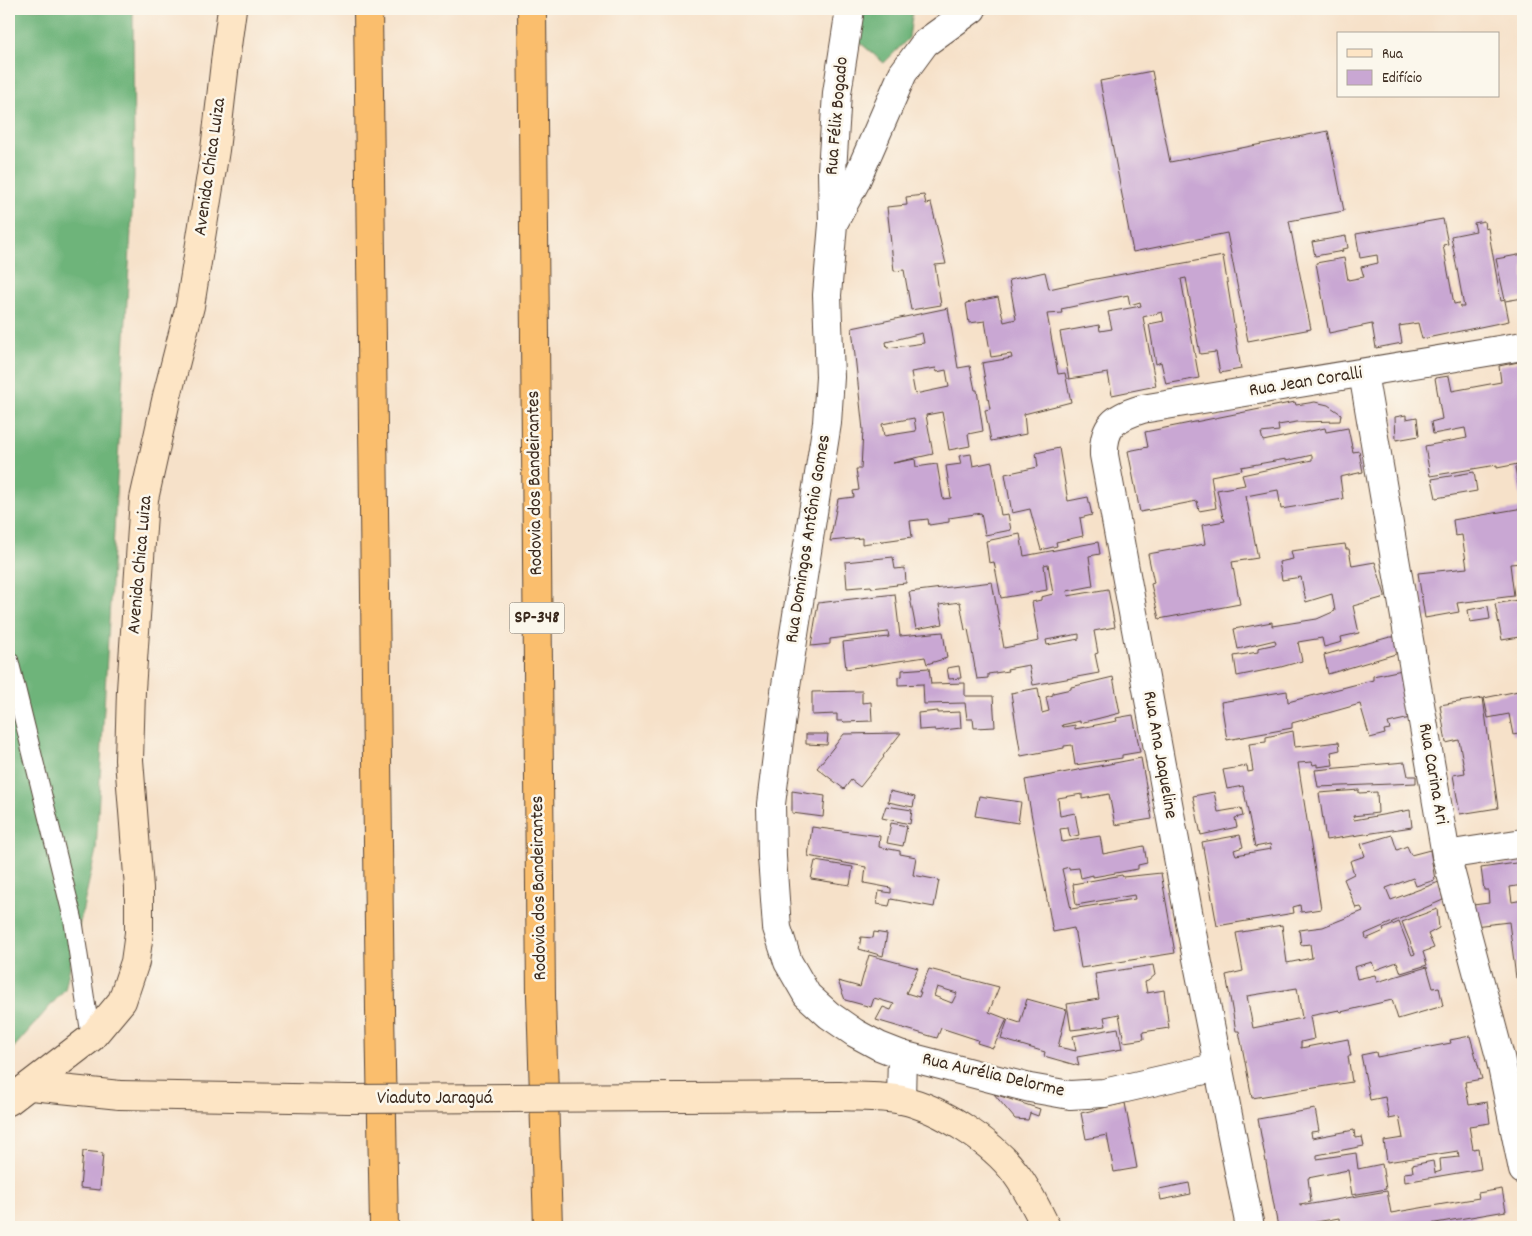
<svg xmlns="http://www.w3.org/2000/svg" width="1532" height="1236" viewBox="0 0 1532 1236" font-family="Dekko,sans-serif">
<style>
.forest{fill:#6eb47a;stroke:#546f4c}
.building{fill:#c9a7d3;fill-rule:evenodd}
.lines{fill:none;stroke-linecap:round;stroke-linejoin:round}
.service-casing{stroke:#574538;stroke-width:20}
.minor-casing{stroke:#574538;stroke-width:30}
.secondary-casing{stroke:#574538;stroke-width:30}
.motorway-casing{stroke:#574538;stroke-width:30}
.service{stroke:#fff;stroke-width:18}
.minor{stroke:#fff;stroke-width:28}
.secondary{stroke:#fde5c5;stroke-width:28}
.motorway{stroke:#fabe6d;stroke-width:28}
.secondary-bridge-casing{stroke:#574538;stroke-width:30;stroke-linecap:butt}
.secondary-bridge{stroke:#fde5c5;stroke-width:28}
.labels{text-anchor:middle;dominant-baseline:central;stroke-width:5;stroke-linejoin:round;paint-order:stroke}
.shield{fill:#fbf7ec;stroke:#75685c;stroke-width:1}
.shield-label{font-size:18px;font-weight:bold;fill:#3b2a1e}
.street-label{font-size:19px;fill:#3b2a1e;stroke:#fbf7ec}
</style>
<rect width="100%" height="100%" fill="#fbf7ec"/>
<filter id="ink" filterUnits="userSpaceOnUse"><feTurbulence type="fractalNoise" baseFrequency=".02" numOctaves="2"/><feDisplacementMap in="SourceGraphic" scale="10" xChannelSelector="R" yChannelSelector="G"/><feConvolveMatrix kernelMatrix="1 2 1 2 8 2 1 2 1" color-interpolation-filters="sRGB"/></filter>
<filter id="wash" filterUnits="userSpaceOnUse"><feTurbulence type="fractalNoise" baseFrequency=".0096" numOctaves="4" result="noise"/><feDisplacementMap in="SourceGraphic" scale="20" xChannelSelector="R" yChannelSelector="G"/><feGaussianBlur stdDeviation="1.12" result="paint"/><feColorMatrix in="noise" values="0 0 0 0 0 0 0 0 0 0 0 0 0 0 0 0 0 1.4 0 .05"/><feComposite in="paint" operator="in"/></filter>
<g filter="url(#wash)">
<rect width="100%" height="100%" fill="#f6e1c9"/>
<!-- forest -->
<g class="forest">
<polygon points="9,9 133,9 134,177 96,850 65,989 9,1053"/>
<polygon points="857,9 913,9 909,38 884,63 858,41"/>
</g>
<g id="blocks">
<!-- building -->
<g class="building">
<polygon points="1152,71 1170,162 1328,131 1344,211 1289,221 1311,329 1248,341 1227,233 1133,252 1100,81"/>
<polygon points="924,195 926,204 931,203 946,264 935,265 941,305 911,310 904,270 894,271 887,207 907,205 906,197"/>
<polygon points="1443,219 1448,244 1443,245 1454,304 1459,303 1460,307 1464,307 1451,236 1476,231 1474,223 1484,221 1485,229 1488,228 1501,301 1505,300 1496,259 1523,254 1523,298 1505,301 1509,321 1422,339 1418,323 1399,326 1402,343 1376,348 1372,324 1329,333 1316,263 1344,258 1348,280 1364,277 1361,267 1378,263 1377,255 1360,258 1356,234"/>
<polygon points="1346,236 1348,248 1342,249 1343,251 1315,256 1312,242"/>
<polygon points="1223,256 1241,369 1220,373 1216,352 1200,354 1186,278 1181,279 1199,378 1166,384 1161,362 1156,364 1149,324 1164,321 1162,312 1143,317 1156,386 1112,395 1108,373 1069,379 1060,332 1099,325 1100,331 1112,329 1108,312 1141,306 1140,302 1130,305 1128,295 1061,309 1062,313 1047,314 1058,374 1065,373 1071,402 1024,414 1026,434 991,441 985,410 990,409 982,363 1012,358 1011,354 991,357 985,321 969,323 966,303 998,297 1004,322 1016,319 1009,280 1045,272 1049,289 1090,280"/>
<path d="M 948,308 L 958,368 L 970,366 L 975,390 L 977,390 L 983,431 L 968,434 L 970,446 L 949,450 L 942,412 L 926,415 L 933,454 L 893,463 L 915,459 L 916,467 L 937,464 L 943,499 L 951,498 L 946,466 L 961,464 L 959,456 L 971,454 L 973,466 L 992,462 L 1001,515 L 1008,514 L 1011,530 L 985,535 L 981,513 L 949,518 L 949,522 L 929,525 L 928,519 L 910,521 L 912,537 L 862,544 L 862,538 L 830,541 L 838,499 L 854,497 L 853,491 L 859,490 L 856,469 L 861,469 L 863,430 L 852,328 ZM 922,333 L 924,343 L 887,348 L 886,342 ZM 936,368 L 937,372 L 946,370 L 949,387 L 915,394 L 911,372 ZM 914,418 L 916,431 L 884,436 L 882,424 Z"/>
<polygon points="1523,361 1523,463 1497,468 1497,465 1430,476 1425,446 1467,438 1465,428 1433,434 1431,422 1442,419 1435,378 1449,376 1452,391 1501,382 1499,366"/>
<polygon points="1295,402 1296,405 1315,402 1328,405 1341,414 1340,421 1297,422 1278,425 1279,431 1261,433 1263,441 1325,428 1326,432 1348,428 1353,452 1359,451 1363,472 1340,477 1343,499 1281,509 1278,490 1246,496 1258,558 1232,562 1240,604 1159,619 1151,584 1154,583 1148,554 1205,544 1202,525 1225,521 1224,518 1223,518 1217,490 1245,485 1242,475 1312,460 1312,455 1286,461 1286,459 1241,467 1242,470 1211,476 1216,508 1199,511 1197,501 1140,512 1128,451 1148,447 1145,432"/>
<polygon points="1406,415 1406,419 1417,417 1419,436 1396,440 1395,417"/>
<polygon points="1059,448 1068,501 1088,497 1092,515 1080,518 1083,536 1056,542 1057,546 1041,550 1030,509 1012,513 1005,474 1038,467 1036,453"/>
<polygon points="1523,465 1523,506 1522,506 1515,467"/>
<polygon points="1474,472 1477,491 1436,498 1432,479"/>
<polygon points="1523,508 1523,563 1510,564 1514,596 1457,603 1459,612 1425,618 1418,573 1467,568 1462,535 1455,536 1453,520"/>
<path d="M 1020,534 L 1024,556 L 1098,542 L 1100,554 L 1089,556 L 1093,586 L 1067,591 L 1068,596 L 1108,589 L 1115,627 L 1094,631 L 1098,653 L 1095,654 L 1099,673 L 1033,685 L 1029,665 L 1007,669 L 1008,671 L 988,674 L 988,678 L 977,679 L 968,629 L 965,630 L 960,602 L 939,605 L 943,624 L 916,629 L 909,592 L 992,582 L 1004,648 L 1039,641 L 1032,602 L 1041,600 L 1041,597 L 1053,594 L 1048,564 L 1044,565 L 1047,590 L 1001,598 L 994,562 L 989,563 L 986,541 ZM 1079,634 L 1079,639 L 1047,645 L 1046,640 Z"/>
<polygon points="1345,544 1346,549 1349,549 1352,566 1375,562 1385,595 1385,597 1353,606 1359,633 1341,637 1342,642 1324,647 1322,638 1298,642 1302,661 1281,667 1237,676 1234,656 1258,652 1258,648 1276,644 1275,640 1238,649 1234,629 1272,622 1272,626 1317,619 1335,611 1332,594 1306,602 1301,577 1282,580 1279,562 1293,559 1291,551"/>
<polygon points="893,557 895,569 905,568 906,583 896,584 897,585 872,588 871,586 847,588 845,562"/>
<polygon points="895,594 900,636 943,632 947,658 927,664 925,657 846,669 843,642 889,637 888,632 830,639 830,644 811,646 818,603"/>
<polygon points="1523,599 1523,649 1522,649 1519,637 1502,640 1495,604"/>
<polygon points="1488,606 1490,619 1470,622 1468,610"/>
<polygon points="1390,637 1395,637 1399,653 1328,674 1324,655"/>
<polygon points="959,666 961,678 949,679 947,668"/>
<polygon points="929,668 931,684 965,683 965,696 993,696 995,727 974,728 973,719 967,719 965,703 924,704 923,684 898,685 898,677 902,676 902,670"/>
<polygon points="1402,670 1410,718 1388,723 1390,729 1384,730 1385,734 1370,738 1360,704 1292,723 1292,728 1227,740 1221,702 1287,691 1288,702 1373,680 1373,676"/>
<polygon points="1113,677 1120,713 1080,723 1080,721 1062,725 1063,727 1075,725 1075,729 1117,721 1116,718 1133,715 1140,752 1122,755 1122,758 1075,765 1072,745 1064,746 1064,748 1021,756 1011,693 1038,688 1042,713 1049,711 1046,697 1053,695 1053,693 1071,689 1071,687"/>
<polygon points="1523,690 1523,733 1513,735 1509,714 1488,718 1484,698"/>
<polygon points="862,691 862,703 871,702 872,721 844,722 843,721 837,721 837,714 812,715 812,692"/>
<polygon points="1483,698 1498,808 1460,814 1453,775 1465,773 1459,740 1446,743 1440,705"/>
<polygon points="938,711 938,713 960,712 961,728 935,731 935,729 919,730 918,713"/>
<polygon points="1293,731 1295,747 1339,742 1340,750 1331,752 1333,765 1317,767 1317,764 1313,765 1312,762 1298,763 1321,909 1301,912 1300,905 1293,907 1294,913 1217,926 1202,842 1240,835 1243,847 1234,850 1236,855 1271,849 1270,844 1255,847 1243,786 1227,789 1223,770 1247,766 1248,772 1253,771 1249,744 1266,742 1266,737"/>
<polygon points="901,733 883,756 884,757 860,787 851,780 844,789 817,768 844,734"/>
<polygon points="806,734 828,734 827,745 806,744"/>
<polygon points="1141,758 1152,819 1115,825 1109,794 1082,799 1082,794 1058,798 1060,816 1075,813 1079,835 1070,837 1068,828 1060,829 1062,842 1100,836 1103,854 1144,846 1147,863 1138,865 1138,869 1093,877 1093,875 1081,878 1079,868 1069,869 1069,867 1062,869 1071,909 1135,899 1134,895 1076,905 1073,884 1122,875 1123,877 1161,873 1175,953 1081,968 1074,928 1053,932 1025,780"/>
<polygon points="1405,762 1408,776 1416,776 1416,783 1318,787 1315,770"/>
<polygon points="1359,790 1359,793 1377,792 1378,813 1353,816 1354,820 1410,810 1412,827 1326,840 1319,793"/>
<polygon points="792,791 825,796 823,817 792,813"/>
<polygon points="890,791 915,797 913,807 888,802"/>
<polygon points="1214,792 1218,812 1241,808 1243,816 1235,818 1237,827 1201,835 1193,796"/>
<polygon points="979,796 1021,802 1018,823 975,816"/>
<polygon points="886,806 912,810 910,824 882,818"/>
<polygon points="891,823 907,826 903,846 887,843"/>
<polygon points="812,827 880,836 879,847 900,851 900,854 916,857 913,875 939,880 934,907 891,899 889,906 877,904 879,891 891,893 891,888 864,883 866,867 808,856"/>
<path d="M 1392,835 L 1397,850 L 1407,846 L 1411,855 L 1430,850 L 1435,880 L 1416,886 L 1413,878 L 1386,888 L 1391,900 L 1439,882 L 1443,900 L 1365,934 L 1366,939 L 1384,931 L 1383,929 L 1399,922 L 1412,955 L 1415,954 L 1402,922 L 1437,909 L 1439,928 L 1428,934 L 1434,948 L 1423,952 L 1427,965 L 1401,973 L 1397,962 L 1375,970 L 1372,962 L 1354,967 L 1357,979 L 1375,975 L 1377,982 L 1427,967 L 1433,988 L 1439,987 L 1443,1006 L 1398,1019 L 1392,1000 L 1341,1012 L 1339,1010 L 1310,1016 L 1314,1039 L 1301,1042 L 1301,1048 L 1348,1039 L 1351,1056 L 1348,1056 L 1352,1082 L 1252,1098 L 1239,1031 L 1236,1031 L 1226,975 L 1243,971 L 1236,933 L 1282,925 L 1287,963 L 1312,958 L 1310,944 L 1301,945 L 1299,930 L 1323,927 L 1363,911 L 1361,907 L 1356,908 L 1344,879 L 1354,874 L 1350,861 L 1365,856 L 1361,844 ZM 1297,988 L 1302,1018 L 1253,1028 L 1247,996 Z"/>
<polygon points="815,861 853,867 850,885 811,879"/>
<polygon points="1523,862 1523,885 1510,887 1512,902 1523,900 1523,977 1516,978 1509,922 1474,926 1473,905 1489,903 1488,890 1484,890 1481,868"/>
<polygon points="874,932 887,934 883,956 859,949 861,937 873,938"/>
<path d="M 869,955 L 918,968 L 906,993 L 919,997 L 921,992 L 919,992 L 929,969 L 999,987 L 989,1012 L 1007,1019 L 993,1048 L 977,1043 L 978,1040 L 941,1028 L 937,1038 L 876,1020 L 883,1007 L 891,1010 L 894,1004 L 874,998 L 871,1007 L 845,1000 L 838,981 L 860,987 ZM 937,987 L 957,993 L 952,1003 L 934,996 Z"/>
<polygon points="1153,965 1155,975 1148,981 1145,982 1147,993 1164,990 1169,1028 1143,1032 1144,1039 1124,1042 1119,1014 1104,1017 1106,1026 1071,1030 1067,1004 1099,999 1095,974"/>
<polygon points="1027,999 1067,1010 1058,1047 1076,1051 1073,1036 1118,1028 1122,1049 1077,1057 1079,1066 1044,1056 1045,1052 1001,1039 1008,1019 1020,1023"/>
<polygon points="1470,1036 1482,1079 1465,1082 1469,1105 1487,1102 1490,1123 1469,1126 1473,1149 1478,1148 1481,1169 1405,1182 1404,1173 1413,1172 1412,1165 1433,1161 1435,1173 1441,1171 1440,1159 1459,1157 1458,1151 1387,1162 1384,1141 1403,1138 1399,1117 1389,1119 1385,1097 1370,1100 1361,1055 1376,1052 1377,1057 1451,1043 1450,1040"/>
<polygon points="994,1094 1040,1109 1038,1116 1030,1113 1028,1120 1015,1119"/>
<polygon points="1125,1103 1137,1168 1114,1172 1107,1135 1086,1139 1081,1113"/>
<polygon points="1315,1109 1319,1131 1311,1132 1312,1138 1354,1130 1355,1138 1362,1137 1364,1146 1317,1155 1317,1159 1356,1153 1358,1169 1382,1164 1386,1189 1352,1195 1348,1170 1308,1178 1311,1202 1300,1204 1300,1206 1387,1191 1391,1213 1479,1198 1478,1193 1502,1189 1506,1211 1412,1227 1340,1227 1339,1218 1288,1227 1278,1227 1258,1119"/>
<polygon points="83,1151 103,1153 100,1190 80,1188"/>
<polygon points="1189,1183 1191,1194 1161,1200 1159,1189"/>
</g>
</g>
</g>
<g filter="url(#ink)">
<use href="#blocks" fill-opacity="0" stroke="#574538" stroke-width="1"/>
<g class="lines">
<defs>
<polyline id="service" points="9,660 73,919 91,1038"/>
<g id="minor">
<polyline points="972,9 925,43 903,73 855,183 833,224 827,295 830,377 827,423 785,692 771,804 772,857 777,928 788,962 807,995 829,1015 855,1033 879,1046 902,1055 998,1080 1030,1088 1070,1095 1104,1093 1218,1067"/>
<polyline points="833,223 832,171 837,93 850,9"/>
<polyline points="1363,373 1446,855 1500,1057 1523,1170"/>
<polyline points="1446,855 1523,843"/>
<polyline points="901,1100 902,1055"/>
<path d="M 1250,1227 L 1191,928 L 1104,455 C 1103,426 1115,417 1142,409 L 1523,346"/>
</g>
<g id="secondary">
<polyline points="31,1086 120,1095"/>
<path d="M 840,1096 C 860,1097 882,1096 902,1100 C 939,1108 993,1142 1016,1174 C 1028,1190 1037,1209 1046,1227"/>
<polyline points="9,1101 91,1038 122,1001 135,962 139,933 139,888 129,760 131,690 144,499 167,396 190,306 215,150 226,54 232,9"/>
</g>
<g id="motorway">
<polyline points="368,9 380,1010 384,1227"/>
<polyline points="532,9 541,996 548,1227"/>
</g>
</defs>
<!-- service casing -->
<use href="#service" class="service-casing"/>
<!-- minor casing -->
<use href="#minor" class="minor-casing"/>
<!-- secondary casing -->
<use href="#secondary" class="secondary-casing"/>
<!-- motorway casing -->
<use href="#motorway" class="motorway-casing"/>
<!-- service -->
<use href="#service" class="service"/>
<!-- minor -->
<use href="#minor" class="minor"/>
<!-- secondary -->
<use href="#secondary" class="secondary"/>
<!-- motorway -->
<use href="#motorway" class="motorway"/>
<defs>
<polyline id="secondary-bridge" points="120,1095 349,1099 840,1096"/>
</defs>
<!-- secondary-bridge casing -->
<use href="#secondary-bridge" class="secondary-bridge-casing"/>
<!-- secondary-bridge -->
<use href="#secondary-bridge" class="secondary-bridge"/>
</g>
</g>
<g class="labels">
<!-- shield labels -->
<rect class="shield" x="509.5" y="602.5" width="55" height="31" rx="4"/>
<g class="shield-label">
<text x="537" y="618">SP-348</text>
</g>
<!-- street labels -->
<g class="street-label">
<text transform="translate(838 116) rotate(-85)">Rua Félix Bogado</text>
<text transform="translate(211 167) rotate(-82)">Avenida Chica Luiza</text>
<text transform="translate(1306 383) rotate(-9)">Rua Jean Coralli</text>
<text transform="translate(536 483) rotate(-91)">Rodovia dos Bandeirantes</text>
<text transform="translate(809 539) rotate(-81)">Rua Domingos Antônio Gomes</text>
<text transform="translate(141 565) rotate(-85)">Avenida Chica Luiza</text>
<text transform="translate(1159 755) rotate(80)">Rua Ana Jaqueline</text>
<text transform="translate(1432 774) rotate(80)">Rua Carina Ari</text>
<text transform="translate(540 888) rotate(-91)">Rodovia dos Bandeirantes</text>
<text transform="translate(993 1076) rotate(13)">Rua Aurélia Delorme</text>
<text x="435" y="1099">Viaduto Jaraguá</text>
</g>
</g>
<!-- margin -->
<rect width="1532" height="1236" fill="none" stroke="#fbf7ec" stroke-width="30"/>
<!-- legend -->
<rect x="1337" y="32" width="162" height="65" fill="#fbf7ec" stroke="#aea59a"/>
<rect x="1347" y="49" width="25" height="8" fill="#fde5c5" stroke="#aea59a"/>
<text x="1382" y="58" font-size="15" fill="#3b2a1e">Rua</text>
<rect x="1347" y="70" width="25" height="15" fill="#c9a7d3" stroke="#aea59a"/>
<text x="1382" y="82" font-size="15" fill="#3b2a1e">Edifício</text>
</svg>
